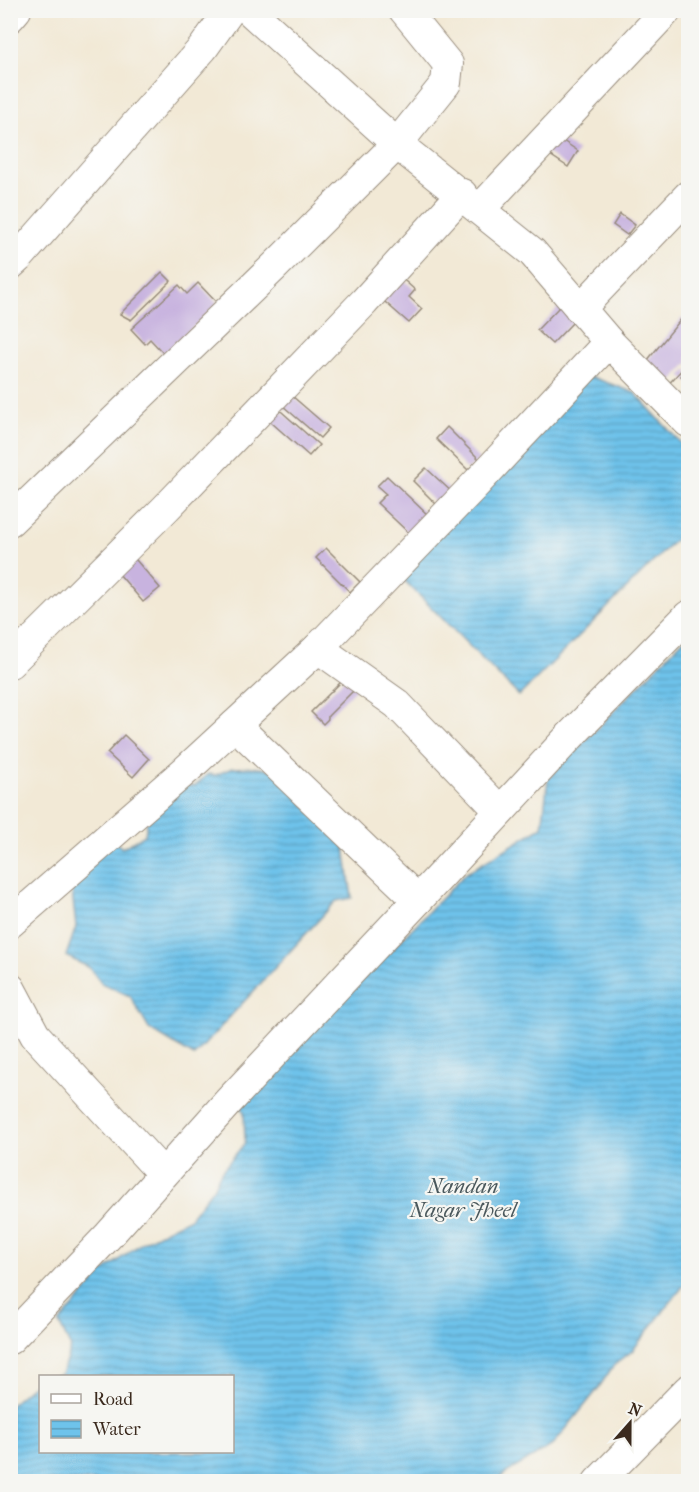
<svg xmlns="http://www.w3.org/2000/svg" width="699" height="1492" viewBox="0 0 699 1492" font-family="'IM FELL French Canon',serif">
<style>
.water{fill:url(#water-rules);stroke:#547684;stroke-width:1.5}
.building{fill:#c8b3df}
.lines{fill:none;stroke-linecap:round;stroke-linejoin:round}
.minor-casing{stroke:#968a7a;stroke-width:32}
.minor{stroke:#fff;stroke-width:30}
.labels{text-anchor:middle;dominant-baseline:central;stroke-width:4.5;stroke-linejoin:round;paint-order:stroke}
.water-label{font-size:21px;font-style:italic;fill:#4a585c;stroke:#f6f6f2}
</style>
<defs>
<pattern id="water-rules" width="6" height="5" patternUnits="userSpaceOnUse" patternTransform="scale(1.5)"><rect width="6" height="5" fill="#6ec3eb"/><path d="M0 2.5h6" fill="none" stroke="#5c9fbe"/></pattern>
</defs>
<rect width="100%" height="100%" fill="#f6f6f2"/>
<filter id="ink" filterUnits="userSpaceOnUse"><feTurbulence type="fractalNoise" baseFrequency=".0167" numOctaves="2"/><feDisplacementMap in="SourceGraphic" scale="12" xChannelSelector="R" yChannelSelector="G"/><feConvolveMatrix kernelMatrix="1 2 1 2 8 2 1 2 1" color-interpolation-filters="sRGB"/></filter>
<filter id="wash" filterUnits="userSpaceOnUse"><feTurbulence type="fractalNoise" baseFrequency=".008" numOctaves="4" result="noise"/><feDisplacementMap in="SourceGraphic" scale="24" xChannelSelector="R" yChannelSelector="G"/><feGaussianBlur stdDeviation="1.35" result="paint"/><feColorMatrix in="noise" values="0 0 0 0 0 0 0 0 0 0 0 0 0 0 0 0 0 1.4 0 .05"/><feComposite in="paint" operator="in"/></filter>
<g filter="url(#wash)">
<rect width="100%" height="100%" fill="#f2e9d6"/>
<!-- water -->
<g class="water">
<polygon points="589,376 635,393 688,451 688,527 519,696 399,575"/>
<polygon points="688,635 688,1280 632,1351 613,1366 597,1390 553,1445 506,1473 496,1481 11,1481 10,1405 40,1379 40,1452 232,1452 232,1376 52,1376 61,1374 71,1348 59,1323 104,1271 143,1242 190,1218 213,1188 221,1172 245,1143 244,1112 241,1107 281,1063 465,874 542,827 548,779"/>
<polygon points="256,767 273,771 345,848 352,898 336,901 194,1056 149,1029 130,996 101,983 90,968 66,956 76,927 72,891 88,867 113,840 122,848 145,835 149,809 181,786 195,786 208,774 216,775 232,768"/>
</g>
<g id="blocks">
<!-- building -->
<g class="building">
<polygon points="554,135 578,151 568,167 544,151"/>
<polygon points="620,214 635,225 627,235 613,225"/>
<polygon points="162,272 171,281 131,320 120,314"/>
<polygon points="397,274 415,290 409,297 422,309 409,323 378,296"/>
<polygon points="198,283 218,304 164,354 150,339 145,344 131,329 179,285 187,294"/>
<polygon points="560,306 575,320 552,344 537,330"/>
<polygon points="682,318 688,324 688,363 663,390 642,367"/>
<polygon points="688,369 688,383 681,376"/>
<polygon points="284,389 329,428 320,438 275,399"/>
<polygon points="273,404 319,445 309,456 263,415"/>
<polygon points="447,427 479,459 468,470 436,439"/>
<polygon points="426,468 455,495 441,509 413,481"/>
<polygon points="387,476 430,517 412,536 377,503 386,494 377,486"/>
<polygon points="326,548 360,582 350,592 316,558"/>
<polygon points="130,553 160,588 143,602 113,567"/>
<polygon points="350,673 361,683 328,716 328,719 323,724 311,712"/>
<polygon points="124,735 149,759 133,777 107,753"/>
</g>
</g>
</g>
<g filter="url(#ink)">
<use href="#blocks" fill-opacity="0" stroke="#968a7a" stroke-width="1.5"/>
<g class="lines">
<defs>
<g id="minor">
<polyline points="249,10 397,144 532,252 609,342"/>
<polyline points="10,17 16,10"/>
<polyline points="480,209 667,10"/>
<polyline points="10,265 20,256 203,48 230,10"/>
<polyline points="580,309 688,196"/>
<polyline points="10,521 275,266 397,144 446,83 448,64 404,10"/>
<polyline points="318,648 397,704 500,811"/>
<polyline points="10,663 165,509 364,302 462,194"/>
<polyline points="235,725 418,900"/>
<polyline points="10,923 186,770 318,648 473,487 609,342 688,422"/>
<polyline points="10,988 35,1035 163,1174"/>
<polyline points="10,1339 109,1235 228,1102 418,900 571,735 688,616"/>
<polyline points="598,1482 688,1390"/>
</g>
</defs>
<!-- minor casing -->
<use href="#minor" class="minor-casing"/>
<!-- minor -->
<use href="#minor" class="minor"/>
</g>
</g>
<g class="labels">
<!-- water labels -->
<g class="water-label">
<text x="463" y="1186">Nandan<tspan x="463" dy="24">Nagar Jheel</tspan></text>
</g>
</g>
<!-- margin -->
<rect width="699" height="1492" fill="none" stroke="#f6f6f2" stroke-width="36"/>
<!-- legend -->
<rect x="39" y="1375" width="195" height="78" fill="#f6f6f2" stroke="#aba49d" stroke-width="1.5"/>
<rect x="51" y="1394" width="30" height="9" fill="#ffffff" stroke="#aba49d" stroke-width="1.5"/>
<text x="93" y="1405" font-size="18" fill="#3b2a1e">Road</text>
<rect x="51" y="1420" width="30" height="18" fill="url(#water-rules)" stroke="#aba49d" stroke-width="1.5"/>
<text x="93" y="1435" font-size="18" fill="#3b2a1e">Water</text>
<!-- north arrow -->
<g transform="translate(630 1423) rotate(21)" stroke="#f6f6f2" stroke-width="4.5" paint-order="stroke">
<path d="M0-4.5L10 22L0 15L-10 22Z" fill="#3b2a1e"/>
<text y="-9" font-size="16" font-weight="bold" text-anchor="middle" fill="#3b2a1e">N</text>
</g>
</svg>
